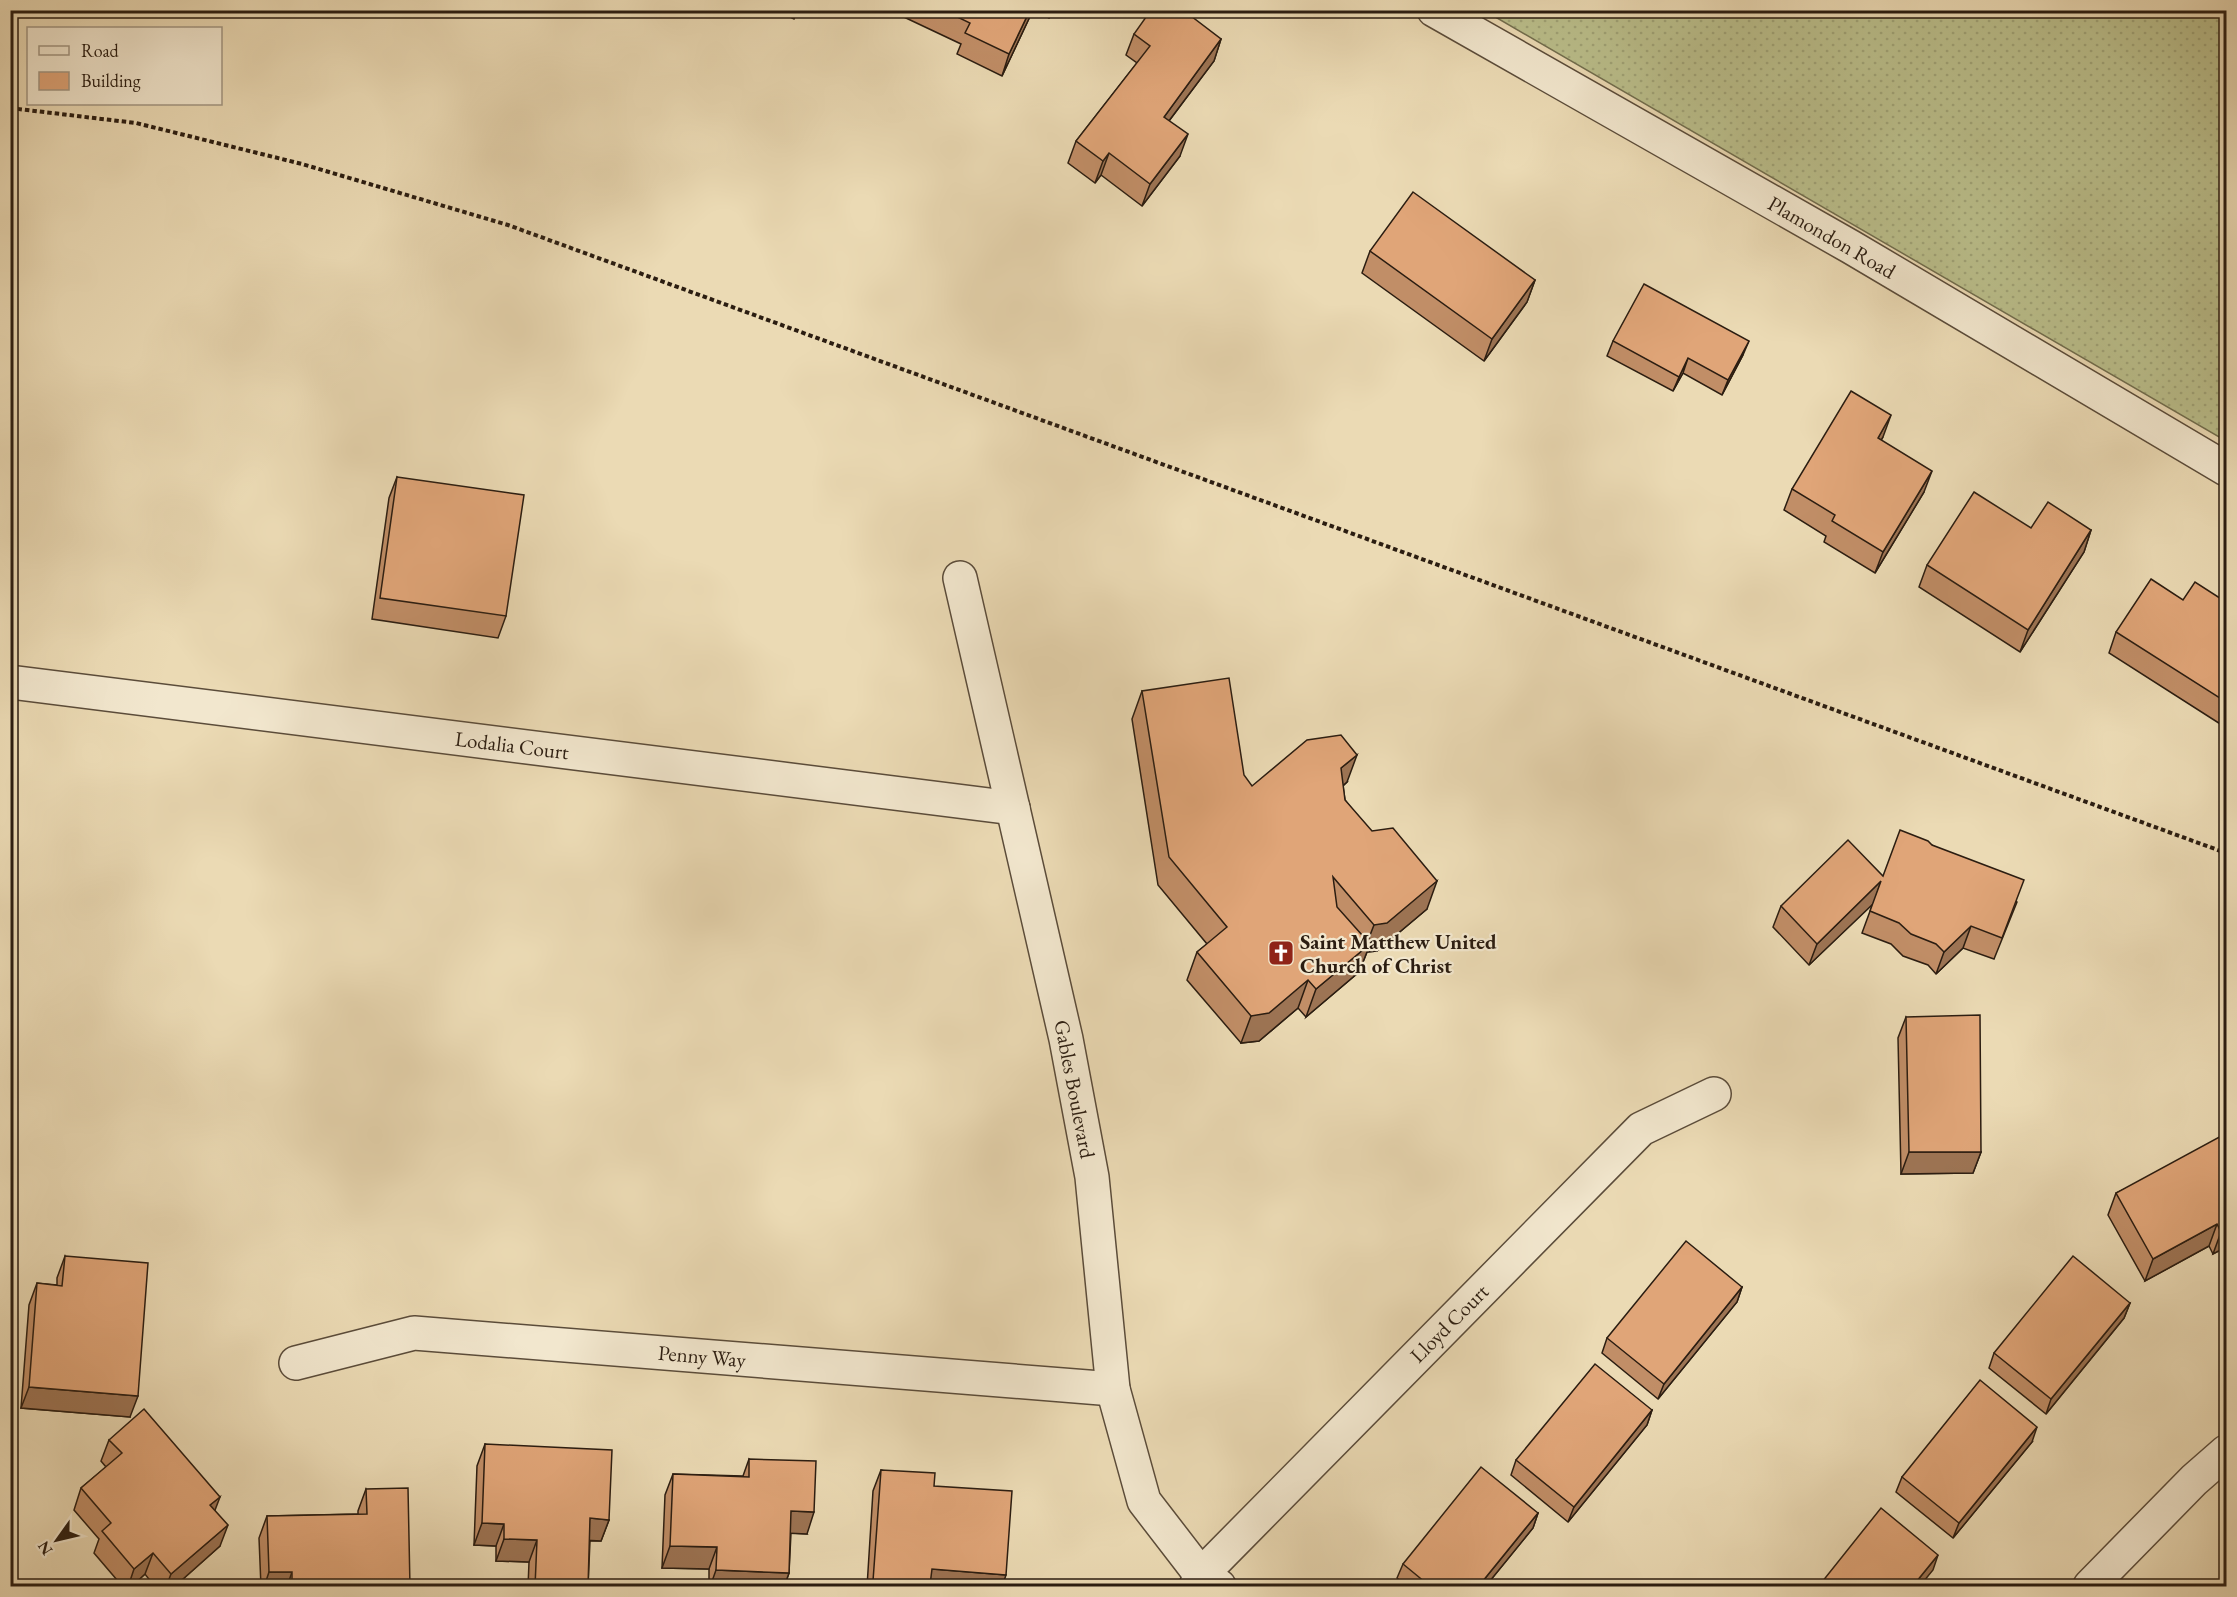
<svg xmlns="http://www.w3.org/2000/svg" width="2237" height="1597" viewBox="0 0 2237 1597" font-family="'EB Garamond',serif">
<style>
.grass{fill:url(#grass-dots);stroke:#726e4e;stroke-width:1.5}
.lines{fill:none;stroke-linecap:round;stroke-linejoin:round}
.street-casing{stroke:#5b4c3a;stroke-width:36}
.path{stroke:#2b1d11;stroke-width:4;stroke-dasharray:4.5 3;stroke-linecap:butt}
.street{stroke:#f2e7ce;stroke-width:33}
.wall{fill:#c18e67;stroke:#2b1d11;stroke-width:1.5}
.shaded-wall{fill:#9d7454;stroke:#2b1d11;stroke-width:1.5}
.building{fill:#e0a578;stroke:#2b1d11;stroke-width:1.5}
.labels{text-anchor:middle;dominant-baseline:central;stroke-width:4.5;stroke-linejoin:round;paint-order:stroke}
.street-label{font-size:21px;fill:#2b1d11;stroke:#f2e7ce}
.poi-label{font-size:21px;font-weight:bold;fill:#2b1d11;stroke:#f2e7ce;text-anchor:start}
</style>
<defs>
<pattern id="grass-dots" width="8" height="8" patternUnits="userSpaceOnUse" patternTransform="scale(1.5)"><rect width="8" height="8" fill="#babe8b"/><path d="M2 2h.1M6 6h.1" fill="none" stroke="#a0a377" stroke-width="1.8" stroke-linecap="round"/></pattern>
</defs>
<rect width="100%" height="100%" fill="#ebdab4"/>
<filter id="stains"><feTurbulence type="fractalNoise" baseFrequency=".00333" numOctaves="4"/><feColorMatrix values="0 0 0 0 .2 0 0 0 0 .09 0 0 0 0 .02 0 0 0 .5 -.17"/></filter>
<radialGradient id="worn" r=".72"><stop offset=".6" stop-color="#630" stop-opacity="0"/><stop offset="1" stop-color="#630" stop-opacity=".3"/></radialGradient>
<!-- grass -->
<polygon class="grass" points="1485,11 2226,11 2226,441"/>
<g class="lines">
<defs>
<g id="street">
<polyline points="1434,10 1851,247 2226,469"/>
<polyline points="960,578 1066,1039 1092,1177 1113,1389 1144,1501 1201,1575 1196,1586"/>
<polyline points="10,682 1013,808"/>
<polyline points="296,1363 414,1333 1113,1389"/>
<polyline points="1219,1586 1201,1575 1641,1129 1714,1094"/>
<polyline points="2090,1586 2194,1480 2226,1452"/>
</g>
</defs>
<!-- street casing -->
<use href="#street" class="street-casing"/>
<!-- path -->
<polyline class="path" points="10,108 136,123 302,164 508,225 2226,853"/>
<!-- street -->
<use href="#street" class="street"/>
</g>
<!-- wall -->
<g class="wall">
<polygon points="775,10 797,10 794,19"/>
<polygon points="889,10 1033,10 1002,76 957,54 961,44"/>
<polygon points="1034,10 1053,10 1049,18"/>
<polygon points="1134,34 1221,39 1214,61 1169,121 1180,156 1142,206 1101,175 1095,183 1068,163 1076,141 1137,63 1126,55"/>
<polygon points="1370,251 1535,280 1527,302 1484,361 1362,273"/>
<polygon points="1613,341 1743,355 1722,395 1683,373 1673,391 1607,356"/>
<polygon points="1883,437 1881,440 1924,492 1875,573 1824,542 1826,536 1784,510 1792,489"/>
<polygon points="397,477 506,616 498,638 372,619 389,498"/>
<polygon points="2031,528 2091,530 2084,552 2020,652 1919,587 1927,565"/>
<polygon points="2183,600 2226,602 2226,724 2225,727 2109,653 2116,632"/>
<polygon points="1142,691 1252,786 1347,782 1343,786 1345,800 1427,909 1377,951 1367,952 1359,972 1306,1017 1298,1008 1259,1041 1241,1043 1187,980 1197,952 1207,944 1158,885 1132,719"/>
<polygon points="1932,845 2017,902 1994,959 1963,948 1936,974 1928,965 1903,956 1891,944 1862,933 1873,903 1809,965 1773,927 1781,906 1883,876"/>
<polygon points="1906,1017 1981,1152 1973,1173 1901,1174 1898,1038"/>
<polygon points="2226,1142 2226,1247 2213,1254 2209,1246 2145,1281 2108,1215 2116,1193"/>
<polygon points="65,1256 130,1417 21,1408 29,1305 37,1283 57,1285 57,1278"/>
<polygon points="1742,1287 1737,1302 1658,1399 1602,1353 1607,1338"/>
<polygon points="2130,1303 2124,1318 2046,1414 1989,1368 1994,1353"/>
<polygon points="1652,1410 1647,1425 1568,1522 1511,1475 1516,1460"/>
<polygon points="109,1440 215,1510 220,1546 174,1587 155,1587 145,1574 131,1587 123,1587 94,1553 99,1539 74,1510 81,1488 106,1467 101,1461"/>
<polygon points="2032,1442 1953,1538 1896,1492 1902,1477"/>
<polygon points="485,1444 609,1520 601,1541 590,1541 588,1587 528,1587 529,1562 496,1561 496,1546 474,1545 477,1466"/>
<polygon points="749,1459 807,1534 791,1533 789,1573 784,1587 709,1587 709,1569 662,1568 665,1495 673,1474 743,1476"/>
<polygon points="881,1470 934,1486 1002,1587 867,1587 873,1491"/>
<polygon points="366,1489 410,1587 261,1587 259,1538 267,1516 358,1514 358,1511"/>
<polygon points="1538,1513 1533,1528 1485,1587 1407,1587 1397,1578 1403,1564"/>
</g>
<!-- shaded-wall -->
<g class="shaded-wall">
<polygon points="1030,10 1033,10 1002,76 1009,54"/>
<polygon points="1221,39 1214,61 1156,138 1164,117"/>
<polygon points="1188,134 1180,156 1142,206 1150,184"/>
<polygon points="1109,153 1101,175 1095,183 1103,161"/>
<polygon points="1535,280 1527,302 1484,361 1492,339"/>
<polygon points="1749,341 1743,355 1722,395 1728,380"/>
<polygon points="1688,358 1683,373 1673,391 1679,377"/>
<polygon points="1891,415 1883,437 1870,459 1878,438"/>
<polygon points="1932,471 1924,492 1875,573 1883,552"/>
<polygon points="2091,530 2084,552 2020,652 2028,630"/>
<polygon points="1357,755 1347,782 1331,796 1341,768"/>
<polygon points="1437,881 1427,909 1377,951 1367,952 1359,972 1306,1017 1316,989 1365,948 1374,925"/>
<polygon points="1881,881 1874,903 1809,965 1817,944"/>
<polygon points="1971,926 1963,948 1936,974 1944,952"/>
<polygon points="1308,980 1298,1008 1259,1041 1241,1043 1251,1016"/>
<polygon points="1909,1152 1981,1152 1973,1173 1901,1174"/>
<polygon points="2217,1224 2209,1246 2145,1281 2153,1259"/>
<polygon points="2226,1229 2226,1247 2213,1254 2221,1232"/>
<polygon points="1742,1287 1737,1302 1658,1399 1664,1384"/>
<polygon points="2130,1303 2124,1318 2046,1414 2051,1399"/>
<polygon points="29,1387 138,1396 130,1417 21,1408"/>
<polygon points="1652,1410 1647,1425 1568,1522 1574,1507"/>
<polygon points="2037,1427 2032,1442 1953,1538 1959,1523"/>
<polygon points="220,1497 212,1518 210,1505"/>
<polygon points="791,1511 814,1512 807,1534 784,1533"/>
<polygon points="1538,1513 1533,1528 1485,1587 1478,1587"/>
<polygon points="590,1518 609,1520 601,1541 582,1540"/>
<polygon points="482,1523 504,1524 496,1546 474,1545"/>
<polygon points="228,1525 220,1546 174,1587 166,1587 171,1574"/>
<polygon points="504,1539 537,1540 529,1562 496,1561"/>
<polygon points="670,1546 717,1547 709,1569 662,1568"/>
<polygon points="153,1553 145,1574 131,1587 128,1587 134,1569"/>
<polygon points="1938,1555 1933,1570 1919,1587 1912,1587"/>
<polygon points="932,1569 1006,1575 1002,1587 871,1587 873,1581"/>
<polygon points="716,1570 789,1573 784,1587 710,1587"/>
<polygon points="269,1572 292,1572 287,1587 264,1587"/>
</g>
<!-- building -->
<g class="building">
<polygon points="943,10 1030,10 1009,54 965,33 970,23"/>
<polygon points="1151,10 1183,10 1221,39 1164,117 1188,134 1150,184 1109,153 1103,161 1076,141 1150,46 1134,34"/>
<polygon points="1413,192 1535,280 1492,339 1370,251"/>
<polygon points="1644,284 1749,341 1728,380 1688,358 1679,377 1613,341"/>
<polygon points="1851,391 1891,415 1878,438 1932,471 1883,552 1832,521 1835,515 1792,489"/>
<polygon points="397,477 524,495 506,616 380,598"/>
<polygon points="1974,492 2031,528 2048,502 2091,530 2028,630 1927,565"/>
<polygon points="2151,579 2183,600 2195,582 2226,602 2226,702 2116,632"/>
<polygon points="1229,678 1244,775 1252,786 1307,740 1341,735 1357,755 1341,768 1345,800 1372,831 1393,828 1437,881 1387,923 1374,925 1333,877 1337,907 1370,944 1316,989 1308,980 1269,1013 1251,1016 1197,952 1227,927 1169,857 1142,691"/>
<polygon points="1900,830 1928,841 1932,845 2024,880 2002,938 1971,926 1944,952 1936,944 1911,934 1899,923 1870,911 1881,881 1817,944 1781,906 1848,840 1883,876"/>
<polygon points="1980,1015 1981,1152 1909,1152 1906,1017"/>
<polygon points="2223,1135 2226,1142 2226,1229 2221,1232 2217,1224 2153,1259 2116,1193"/>
<polygon points="1686,1241 1742,1287 1664,1384 1607,1338"/>
<polygon points="65,1256 148,1263 138,1396 29,1387 37,1283 62,1286"/>
<polygon points="2073,1256 2130,1303 2051,1399 1994,1353"/>
<polygon points="1595,1364 1652,1410 1574,1507 1516,1460"/>
<polygon points="1980,1380 2037,1427 1959,1523 1902,1477"/>
<polygon points="144,1409 220,1497 210,1505 228,1525 171,1574 153,1553 134,1569 102,1531 111,1523 81,1488 122,1453 109,1440"/>
<polygon points="485,1444 612,1450 609,1520 590,1518 588,1587 535,1587 537,1540 504,1539 504,1524 482,1523"/>
<polygon points="749,1459 816,1461 814,1512 791,1511 789,1573 716,1570 717,1547 670,1546 673,1474 749,1477"/>
<polygon points="1481,1467 1538,1513 1478,1587 1431,1587 1403,1564"/>
<polygon points="881,1470 935,1473 934,1486 1012,1491 1006,1575 932,1569 930,1585 873,1581"/>
<polygon points="408,1488 410,1587 292,1587 292,1572 269,1572 267,1516 367,1514 366,1489"/>
<polygon points="1881,1508 1938,1555 1912,1587 1818,1587"/>
</g>
<!-- icons -->
<defs>
<symbol id="church-square" viewBox="-11 -11 22 22"><rect x="-9" y="-9" width="18" height="18" rx="4" fill="#8f2418" stroke="#f2e7ce"/><path d="M-1.2-6h2.4v3.5h3.3v2.4h-3.3V6h-2.4V-.1h-3.3v-2.4h3.3Z" fill="#fff"/></symbol>
</defs>
<g fill-rule="evenodd">
<use href="#church-square" x="1266" y="938" width="30" height="30"/>
</g>
<g class="labels">
<!-- street labels -->
<g class="street-label">
<text transform="translate(1832 237) rotate(30)">Plamondon Road</text>
<text transform="translate(512 745) rotate(7)">Lodalia Court</text>
<text transform="translate(1075 1089) rotate(79)">Gables Boulevard</text>
<text transform="translate(1449 1323) rotate(-45)">Lloyd Court</text>
<text transform="translate(702 1356) rotate(5)">Penny Way</text>
</g>
<!-- poi labels -->
<g class="poi-label">
<text x="1300" y="941">Saint Matthew United<tspan x="1300" dy="24">Church of Christ</tspan></text>
</g>
</g>
<!-- margin -->
<rect width="2237" height="1597" fill="none" stroke="#ebdab4" stroke-width="36"/>
<rect x="12" y="12" width="2213" height="1573" fill="none" stroke="#2b1d11" stroke-width="3"/>
<rect x="18" y="18" width="2201" height="1561" fill="none" stroke="#2b1d11" stroke-width="1.5"/>
<!-- legend -->
<rect x="27" y="27" width="195" height="78" fill="#f2e7ce" stroke="#a29682" stroke-width="1.5"/>
<rect x="39" y="46" width="30" height="9" fill="#f2e7ce" stroke="#a29682" stroke-width="1.5"/>
<text x="81" y="57" font-size="18" fill="#2b1d11">Road</text>
<rect x="39" y="72" width="30" height="18" fill="#e0a578" stroke="#a29682" stroke-width="1.5"/>
<text x="81" y="87" font-size="18" fill="#2b1d11">Building</text>
<!-- north arrow -->
<g transform="translate(57 1540) rotate(236)" stroke="#f2e7ce" stroke-width="4.5" paint-order="stroke">
<path d="M0-4.5L10 22L0 15L-10 22Z" fill="#2b1d11"/>
<text y="-9" font-size="16" font-weight="bold" text-anchor="middle" fill="#2b1d11">N</text>
</g>
<rect width="100%" height="100%" filter="url(#stains)"/>
<rect width="100%" height="100%" fill="url(#worn)"/>
</svg>
